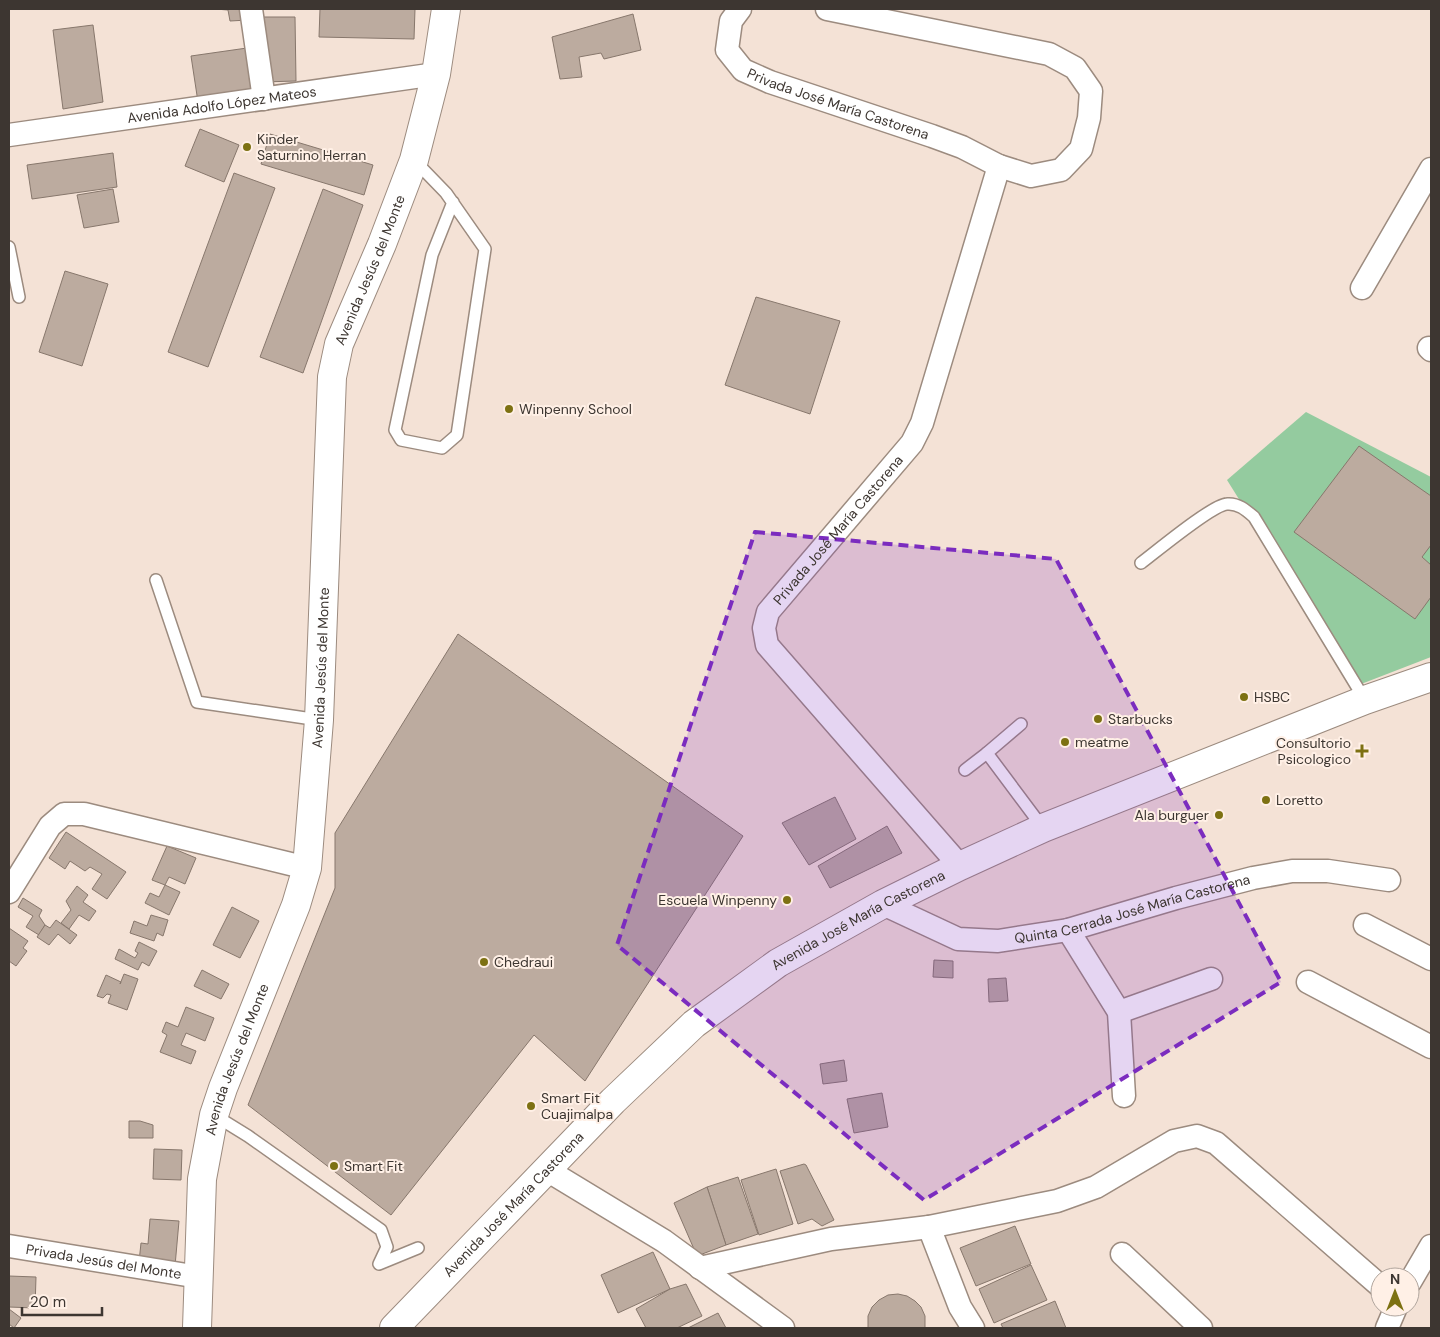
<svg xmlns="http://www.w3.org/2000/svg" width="1440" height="1337" viewBox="0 0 1440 1337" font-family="'DM Sans',sans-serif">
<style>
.green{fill:#94cb9f}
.building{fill:#bcab9f;stroke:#87776c}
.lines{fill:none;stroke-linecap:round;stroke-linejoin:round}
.service-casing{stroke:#9c8b7f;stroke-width:14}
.minor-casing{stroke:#9c8b7f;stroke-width:25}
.tertiary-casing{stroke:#9c8b7f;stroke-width:30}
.secondary-casing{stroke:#9c8b7f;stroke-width:30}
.service{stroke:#fff;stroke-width:11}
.minor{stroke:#fff;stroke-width:22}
.tertiary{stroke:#fff;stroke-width:28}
.secondary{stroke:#fff;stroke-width:28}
.marked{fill:#7b2cbf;fill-opacity:0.2;stroke:#7b2cbf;stroke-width:4;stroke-dasharray:10 6;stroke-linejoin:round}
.poi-dot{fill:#7d7112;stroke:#fff0e6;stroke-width:2}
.labels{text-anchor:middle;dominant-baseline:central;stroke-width:4;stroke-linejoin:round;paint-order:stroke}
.street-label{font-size:14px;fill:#3d3631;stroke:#fff0e6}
.poi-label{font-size:14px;fill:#3d3631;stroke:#fff0e6;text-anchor:start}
</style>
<rect width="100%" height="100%" fill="#f4e2d6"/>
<!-- green -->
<polygon class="green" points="1306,412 1431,477 1431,657 1356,686 1227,480"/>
<!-- building -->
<g class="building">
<polygon points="215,9 246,9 248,20 230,21 228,10"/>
<polygon points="320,9 415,9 414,39 319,37"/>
<polygon points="633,14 641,50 604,59 601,53 579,57 582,77 560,79 552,37"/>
<polygon points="261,17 295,17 296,81 262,82"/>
<polygon points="93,25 103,102 63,109 53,30"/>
<polygon points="247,48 254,94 198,102 191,56"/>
<polygon points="200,129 239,145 224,182 185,166"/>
<polygon points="270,134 373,165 364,195 261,164"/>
<polygon points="113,153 117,187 32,199 27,165"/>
<polygon points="234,173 275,188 208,367 168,352"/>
<polygon points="113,189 119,222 84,228 77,195"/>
<polygon points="323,189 363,205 303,373 260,357"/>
<polygon points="65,271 108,284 82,366 39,352"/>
<polygon points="756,297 840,321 810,414 725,385"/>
<polygon points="1359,446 1431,496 1431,545 1422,557 1431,565 1431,597 1415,619 1294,532"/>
<polygon points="458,634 743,836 585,1081 534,1035 391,1215 248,1105 335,888 335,833"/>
<polygon points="835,797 856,839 809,865 782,823"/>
<polygon points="887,826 902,853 830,888 818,866"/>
<polygon points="66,832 126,872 107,899 92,889 102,874 90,867 85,871 70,861 65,869 49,858"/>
<polygon points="167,846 196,858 185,884 169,877 165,885 152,880"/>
<polygon points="165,885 180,892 169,915 145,903 150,893 159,897"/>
<polygon points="77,886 88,895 83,902 96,911 89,921 79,915 69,929 61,923 71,910 66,901"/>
<polygon points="23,898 42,910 39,916 45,925 39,935 26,927 33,916 18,907"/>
<polygon points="232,907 259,921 240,958 213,945"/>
<polygon points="151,915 168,920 163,936 157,933 154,941 130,933 134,921 147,926"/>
<polygon points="56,920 77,935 70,944 58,934 49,945 37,937 45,925 50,928"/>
<polygon points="9,928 28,941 23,948 27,951 16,966 9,961"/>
<polygon points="139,942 157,951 149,966 142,962 138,970 115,959 119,949 135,958 138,953 135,951"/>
<polygon points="934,960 953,961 953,978 933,977"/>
<polygon points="202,970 229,984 221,999 194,986"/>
<polygon points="124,974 138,979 127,1010 108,1003 111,995 107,994 103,998 97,996 106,975 121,982 120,984"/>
<polygon points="1006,978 1008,1001 989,1002 988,979"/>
<polygon points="186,1007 214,1018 205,1041 186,1033 181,1045 196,1051 191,1064 160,1052 167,1035 162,1032 166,1022 178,1027"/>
<polygon points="844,1060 847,1081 823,1084 820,1064"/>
<polygon points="882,1093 888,1127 854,1133 847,1099"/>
<polygon points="129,1121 140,1121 153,1125 153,1138 129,1138"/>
<polygon points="154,1149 182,1150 181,1180 153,1179"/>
<polygon points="804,1164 806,1165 834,1220 822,1226 812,1219 798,1224 780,1171"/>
<polygon points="776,1169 793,1224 759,1235 741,1180"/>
<polygon points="738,1177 758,1234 726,1245 707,1187"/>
<polygon points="707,1187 726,1245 697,1256 674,1203"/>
<polygon points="150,1219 179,1221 175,1266 139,1262 141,1243 148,1244"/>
<polygon points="1015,1226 1031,1264 976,1286 960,1248"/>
<polygon points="653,1252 670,1289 618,1313 601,1275"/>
<polygon points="1031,1265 1047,1300 994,1323 979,1289"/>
<polygon points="9,1276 36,1277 35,1308 9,1307"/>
<polygon points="686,1284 702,1316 677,1328 646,1328 636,1309 670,1289"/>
<polygon points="898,1294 907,1296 915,1301 921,1307 925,1316 925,1328 868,1328 868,1316 872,1307 879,1300 888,1295"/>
<polygon points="1055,1301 1066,1328 1003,1328 1001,1324"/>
<polygon points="9,1309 21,1318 14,1328 9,1324"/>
<polygon points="718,1313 726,1328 688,1328"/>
</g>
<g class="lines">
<defs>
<g id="service">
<polyline points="415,161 446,193 485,249 457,435 442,448 401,440 395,430 432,255 453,202"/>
<polyline points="9,247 19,297"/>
<path d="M 1141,563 C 1157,551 1212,505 1227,504 C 1238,503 1246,510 1254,517 L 1365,700"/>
<polyline points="156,580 197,702 319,720"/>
<polyline points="1021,724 987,753 1043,828"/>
<polyline points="965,770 987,753"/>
<polyline points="214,1115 248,1136 381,1230 387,1247 379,1264 418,1248"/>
</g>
<g id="minor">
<polyline points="251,9 264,99"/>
<path id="s1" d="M 740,9 L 731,21 L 727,50 L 743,70 L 770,82 L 932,136 L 962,147 L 999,166 L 1031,176 L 1061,170 L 1081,149 L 1089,118 L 1091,91 L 1075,68 L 1049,54 L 827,9"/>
<path id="s2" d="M 9,135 L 436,74"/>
<polyline points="1362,288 1431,169"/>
<polyline points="1429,348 1431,350"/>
<path id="s3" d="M 960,866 L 767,645 L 764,628 L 768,612 L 912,443 L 922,423 L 999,166"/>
<polyline points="9,892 50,826 64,814 84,814 307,868"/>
<path id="s4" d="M 883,904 L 958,939 L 998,941 L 1068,930 L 1176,898 L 1253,878 L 1292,871 L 1328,871 L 1389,880"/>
<polyline points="1365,925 1431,959"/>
<polyline points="1068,930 1119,1012 1124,1096"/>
<polyline points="1308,982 1431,1047"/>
<polyline points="1119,1012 1211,979"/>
<polyline points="547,1170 664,1241 783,1328"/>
<polyline points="929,1227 960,1307 973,1328"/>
<path id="s5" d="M 9,1246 L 199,1277"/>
<polyline points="1122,1254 1201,1328"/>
<polyline points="700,1268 831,1239 929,1227 1057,1201 1096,1187 1174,1141 1197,1136 1216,1143 1379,1285"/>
<polyline points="1410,1282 1431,1246"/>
<polyline points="1387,1328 1396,1307"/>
</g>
<g id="tertiary">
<path id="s6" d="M 197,1328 L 202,1179 L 214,1115 L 223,1088 L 296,905 L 307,868 L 319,720 L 332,377 L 339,344 L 382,244 L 414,160 L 436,74 L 446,9"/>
</g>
<g id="secondary">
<path id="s7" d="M 394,1328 L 613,1101 L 694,1024 L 778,963 L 883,904 L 960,866 L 1043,828 L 1365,700 L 1431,677"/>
</g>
</defs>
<!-- service casing -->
<use href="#service" class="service-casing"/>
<!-- minor casing -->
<use href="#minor" class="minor-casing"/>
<!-- tertiary casing -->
<use href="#tertiary" class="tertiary-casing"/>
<!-- secondary casing -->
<use href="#secondary" class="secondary-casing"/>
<!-- service -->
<use href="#service" class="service"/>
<!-- minor -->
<use href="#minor" class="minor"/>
<!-- tertiary -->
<use href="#tertiary" class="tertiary"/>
<!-- secondary -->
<use href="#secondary" class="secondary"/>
</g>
<!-- marked area -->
<path class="marked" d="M 755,532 L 1056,559 L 1281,982 L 924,1200 L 617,945 Z"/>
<!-- markers -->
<g class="poi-dot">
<circle cx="247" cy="147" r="5"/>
<circle cx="509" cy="409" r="5"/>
<circle cx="1244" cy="697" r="5"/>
<circle cx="1098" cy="719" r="5"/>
<circle cx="1065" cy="742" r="5"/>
<path d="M1359.5 743.5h5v5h5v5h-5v5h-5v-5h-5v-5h5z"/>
<circle cx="1266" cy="800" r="5"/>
<circle cx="1219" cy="815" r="5"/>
<circle cx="787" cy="900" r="5"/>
<circle cx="484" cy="962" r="5"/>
<circle cx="531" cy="1106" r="5"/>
<circle cx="334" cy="1166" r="5"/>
</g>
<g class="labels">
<!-- street labels -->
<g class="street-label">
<text stroke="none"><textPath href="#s2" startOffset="215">Avenida Adolfo López Mateos</textPath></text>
<text stroke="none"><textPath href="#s1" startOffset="171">Privada José María Castorena</textPath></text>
<text stroke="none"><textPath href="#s6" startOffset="1084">Avenida Jesús del Monte</textPath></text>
<text stroke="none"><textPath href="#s3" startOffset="435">Privada José María Castorena</textPath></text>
<text stroke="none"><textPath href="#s6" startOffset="679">Avenida Jesús del Monte</textPath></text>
<text stroke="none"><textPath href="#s4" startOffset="261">Quinta Cerrada José María Castorena</textPath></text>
<text stroke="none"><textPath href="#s7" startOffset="622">Avenida José María Castorena</textPath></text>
<text stroke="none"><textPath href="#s6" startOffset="274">Avenida Jesús del Monte</textPath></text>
<text stroke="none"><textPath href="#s7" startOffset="172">Avenida José María Castorena</textPath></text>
<text stroke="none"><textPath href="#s5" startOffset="96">Privada Jesús del Monte</textPath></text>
</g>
<!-- poi labels -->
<g class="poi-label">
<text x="257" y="139">Kinder<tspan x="257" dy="16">Saturnino Herran</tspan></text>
<text x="519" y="409">Winpenny School</text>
<text x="1254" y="697">HSBC</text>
<text x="1108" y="719">Starbucks</text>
<text x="1075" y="742">meatme</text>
<text x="1351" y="743" text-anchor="end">Consultorio<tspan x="1351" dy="16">Psicologico</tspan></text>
<text x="1276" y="800">Loretto</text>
<text x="1209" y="815" text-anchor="end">Ala burguer</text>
<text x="777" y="900" text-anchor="end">Escuela Winpenny</text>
<text x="494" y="962">Chedraui</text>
<text x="541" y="1098">Smart Fit<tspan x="541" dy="16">Cuajimalpa</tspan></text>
<text x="344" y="1166">Smart Fit</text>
</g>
</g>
<!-- border -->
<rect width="1440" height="1337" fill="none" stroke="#3d3631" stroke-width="20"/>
<!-- north arrow -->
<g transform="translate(1395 1292)"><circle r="24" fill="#fff0e6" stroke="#b1a69e"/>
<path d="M0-4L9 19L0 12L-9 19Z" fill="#7d7112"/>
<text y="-8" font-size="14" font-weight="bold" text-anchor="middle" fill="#3d3631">N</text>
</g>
<!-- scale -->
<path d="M22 1307v8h80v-8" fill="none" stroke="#3d3631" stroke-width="2.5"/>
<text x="30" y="1307" font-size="15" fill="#3d3631" stroke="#fff0e6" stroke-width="4" paint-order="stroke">20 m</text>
</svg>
